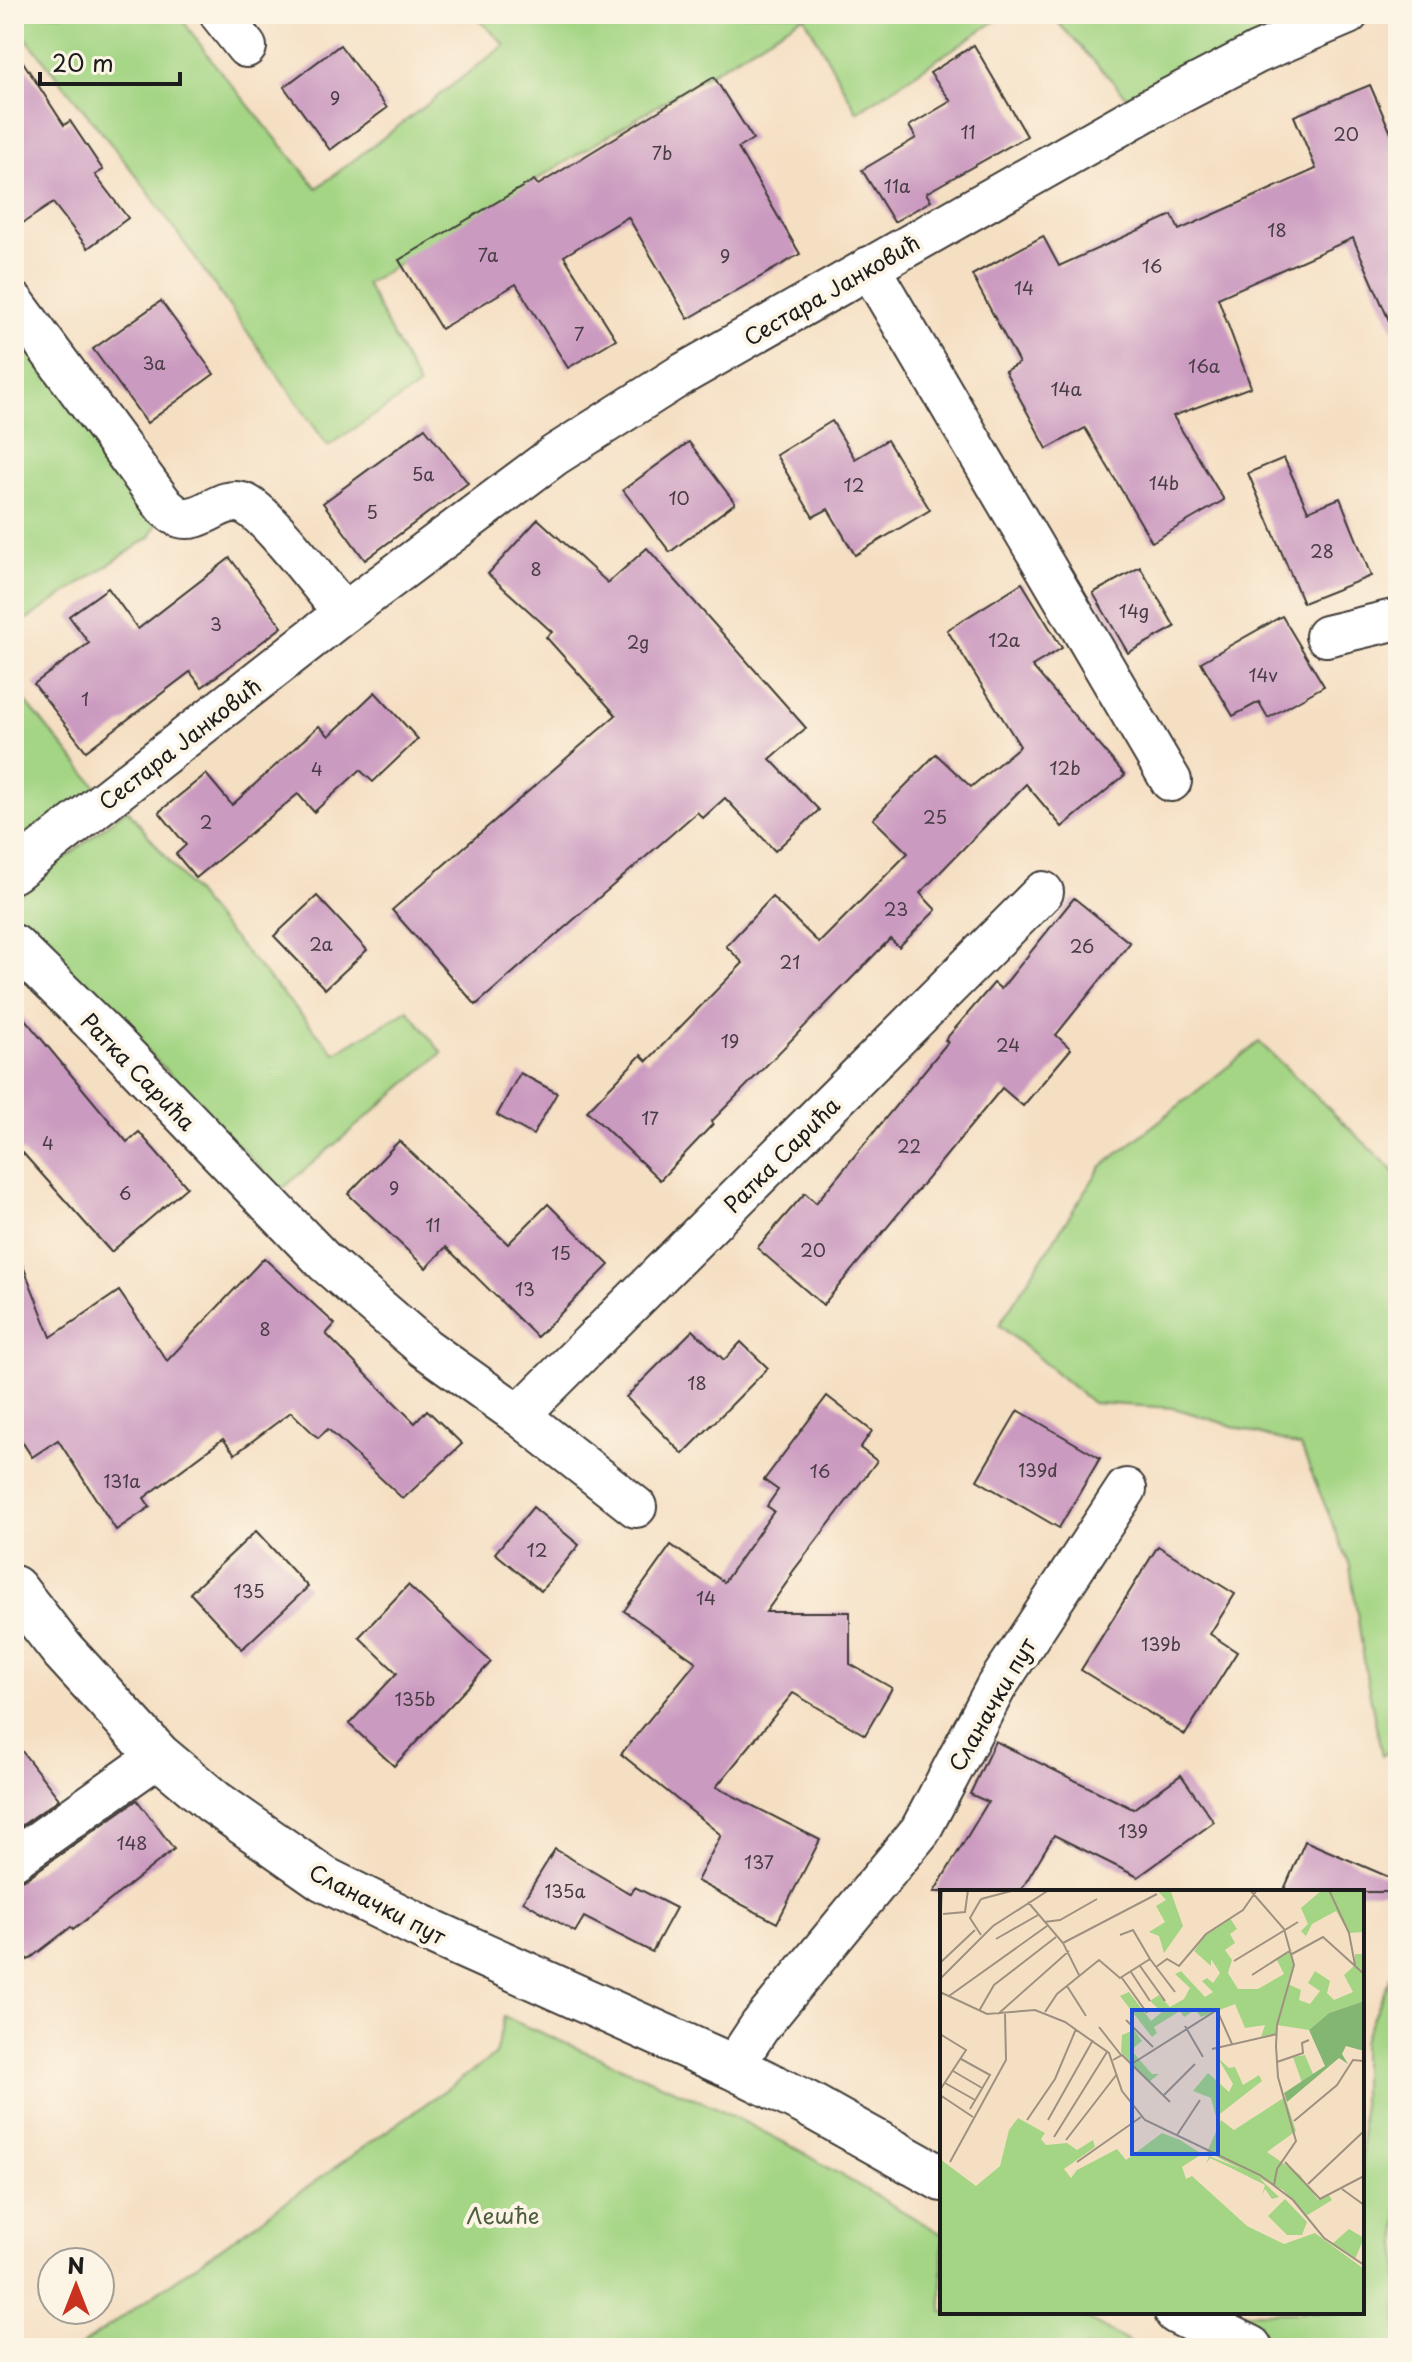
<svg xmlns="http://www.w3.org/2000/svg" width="1412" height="2362" viewBox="0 0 1412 2362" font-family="'Playpen Sans',sans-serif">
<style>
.green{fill:#a4d584;stroke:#607850;stroke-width:2}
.building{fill:#cb9ac0}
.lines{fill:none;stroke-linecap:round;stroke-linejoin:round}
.minor-casing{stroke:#3d3935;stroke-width:44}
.tertiary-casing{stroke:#3d3935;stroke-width:48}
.minor{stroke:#fff;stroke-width:40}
.tertiary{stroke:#fff;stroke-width:44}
.labels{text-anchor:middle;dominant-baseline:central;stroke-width:8;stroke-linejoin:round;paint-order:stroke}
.number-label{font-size:18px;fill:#483c45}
.street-label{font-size:22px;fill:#1c1c1c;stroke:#fcf5e5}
.park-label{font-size:22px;fill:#4c5d40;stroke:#fcf5e5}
.inset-road{fill:none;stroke:#9e9180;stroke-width:2}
.view{fill:#1d4ed8;fill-opacity:0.15;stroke:#1d4ed8;stroke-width:4}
.inset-edge{fill:none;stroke:#1c1c1c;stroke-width:4}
</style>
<rect width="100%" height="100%" fill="#fcf5e5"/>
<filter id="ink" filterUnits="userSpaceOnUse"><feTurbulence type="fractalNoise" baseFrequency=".0125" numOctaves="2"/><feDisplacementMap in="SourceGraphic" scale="16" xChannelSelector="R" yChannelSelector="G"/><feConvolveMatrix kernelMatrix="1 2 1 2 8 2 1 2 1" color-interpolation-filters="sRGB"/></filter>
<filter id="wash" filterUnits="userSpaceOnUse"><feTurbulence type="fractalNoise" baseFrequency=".006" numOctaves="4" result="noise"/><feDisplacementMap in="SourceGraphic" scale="32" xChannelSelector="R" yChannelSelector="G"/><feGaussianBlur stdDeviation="1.8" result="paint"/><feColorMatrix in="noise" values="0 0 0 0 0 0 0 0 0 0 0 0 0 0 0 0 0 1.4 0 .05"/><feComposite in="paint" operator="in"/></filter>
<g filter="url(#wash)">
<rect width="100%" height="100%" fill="#f5dfc3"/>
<!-- green -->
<g class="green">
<polygon points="14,14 178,14 216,66 317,188 505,45 473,14 1006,14 857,112 804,16 366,284 419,386 328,446 139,179 14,23"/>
<polygon points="1050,14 1348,14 1142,113"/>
<polygon points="36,332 165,507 150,537 14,628 14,342"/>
<polygon points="14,688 108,800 14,872"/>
<polygon points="127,809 216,919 335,1053 408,1010 442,1053 281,1190 14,912 14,899"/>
<polygon points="1259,1042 1398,1175 1398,1744 1382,1756 1367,1680 1350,1566 1301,1447 1174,1408 1092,1403 999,1325 1101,1167"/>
<polygon points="1398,1960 1398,2348 1250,2348 1231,2339 1243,2312 1362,2312 1362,2042"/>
<polygon points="504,2017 715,2107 789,2145 942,2234 942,2312 1075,2312 1139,2348 78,2348 495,2055"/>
</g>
<g id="blocks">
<!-- building -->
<g class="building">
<polygon points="340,45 387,108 330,150 284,87"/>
<polygon points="974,45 1027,136 926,193 931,201 894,222 862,170 916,138 909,126 951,101 930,73"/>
<polygon points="14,48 64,125 70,121 103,170 95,175 128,218 88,248 53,203 14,229"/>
<polygon points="714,77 753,139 738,148 800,254 688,319 628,217 564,256 616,339 568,368 516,284 441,329 399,260 534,180 538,185"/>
<polygon points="1370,85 1398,149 1398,341 1353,238 1218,298 1251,387 1173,416 1224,500 1152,542 1085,428 1047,449 1005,371 1019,363 972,275 1043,236 1059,266 1172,215 1179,230 1316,169 1294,116"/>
<polygon points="161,301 214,374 147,423 93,349"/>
<polygon points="832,421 855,459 887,440 930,510 855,555 828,509 813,517 776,455"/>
<polygon points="425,428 468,483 365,560 323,503"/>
<polygon points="689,442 735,503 670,552 623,490"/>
<polygon points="1284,458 1308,511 1340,498 1371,576 1303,603 1248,473"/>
<polygon points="538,519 608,583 647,548 806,728 770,759 819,810 775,851 725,798 703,818 697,812 476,1005 392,910 616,715 546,637 552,632 488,574"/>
<polygon points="230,558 282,627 202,687 190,672 86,751 34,684 89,643 69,616 108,588 138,629"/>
<polygon points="1140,567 1175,627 1128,653 1093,593"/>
<polygon points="1022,583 1062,648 1032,666 1125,775 1062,827 1026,784 920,893 936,910 899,947 890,939 711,1122 713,1124 660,1180 587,1111 641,1055 647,1061 743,963 726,946 772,897 819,943 908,853 873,819 936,754 971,787 1020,746 947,630"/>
<polygon points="1282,616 1324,686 1268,718 1259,702 1233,716 1201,662"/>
<polygon points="375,692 418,739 373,782 360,770 314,812 298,794 196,878 176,854 186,845 159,812 206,774 232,805 319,726 329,736"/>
<polygon points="317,896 367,950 325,989 274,936"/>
<polygon points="1074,898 1130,943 1056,1035 1071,1049 1023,1106 1002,1088 823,1305 757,1248 805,1193 816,1203 948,1042 945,1040 994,983 1001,989"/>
<polygon points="14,1006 127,1142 139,1132 187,1187 111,1252 14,1143"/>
<polygon points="520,1073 557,1093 533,1135 497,1115"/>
<polygon points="399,1141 508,1244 548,1204 609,1265 537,1337 446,1247 426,1268 348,1194"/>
<polygon points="16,1248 51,1337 119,1291 167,1361 264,1258 335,1324 326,1334 415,1423 427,1410 462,1444 403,1499 328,1429 318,1438 291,1412 235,1454 223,1439 144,1498 150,1507 116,1530 58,1440 32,1457 14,1429 14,1249"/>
<polygon points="693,1330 724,1360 741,1342 768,1368 683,1454 626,1397"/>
<polygon points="827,1396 872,1431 860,1448 877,1461 791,1574 792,1575 766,1612 850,1612 850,1664 892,1688 865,1735 793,1693 716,1787 820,1840 777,1923 697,1881 721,1835 621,1754 696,1662 624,1611 671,1545 724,1582 774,1511 767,1506 778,1490 764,1480"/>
<polygon points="1018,1410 1100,1458 1059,1528 977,1480"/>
<polygon points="533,1507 579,1545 541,1591 495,1553"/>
<polygon points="256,1531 308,1587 242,1649 190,1593"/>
<polygon points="1158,1546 1235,1594 1210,1634 1237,1652 1185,1735 1081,1670"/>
<polygon points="408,1585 491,1662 394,1766 349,1724 397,1673 359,1637"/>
<polygon points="14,1741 59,1799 14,1831"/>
<polygon points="995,1741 1133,1809 1181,1775 1214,1822 1138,1877 1054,1835 1020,1892 934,1892 988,1802 970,1794"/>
<polygon points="137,1800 174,1849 73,1930 71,1927 28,1960 14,1942 14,1882 27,1878"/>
<polygon points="1305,1841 1398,1881 1398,1892 1283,1892"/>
<polygon points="555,1849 631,1894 635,1887 676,1908 652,1952 584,1917 575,1932 523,1901"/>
</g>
</g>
</g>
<g filter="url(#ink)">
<use href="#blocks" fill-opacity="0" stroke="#3d3935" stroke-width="2"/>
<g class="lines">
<defs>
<g id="minor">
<polyline points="220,14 246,47"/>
<polyline points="869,267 1171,781"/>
<path d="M 14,302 L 165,507 C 169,510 175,516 180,517 C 203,524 221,494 245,504 C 269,515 324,590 344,613"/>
<polyline points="1326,636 1398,619"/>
<polyline points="14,872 344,613 555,455 681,375 1142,113 1257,53 1348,14"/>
<polyline points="14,945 118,1047 325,1262 425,1348 519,1415 636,1507"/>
<polyline points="519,1415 1043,892"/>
<polyline points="14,1859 159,1756"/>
<polyline points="733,2067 760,2026 920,1831 996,1687 1126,1489"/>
</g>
<g id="tertiary">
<polyline points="14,1588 63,1651 159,1756 214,1802 324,1879 421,1927 733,2067 806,2103 942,2179"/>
<polyline points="1177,2312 1250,2348"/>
</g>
</defs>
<!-- minor casing -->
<use href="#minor" class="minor-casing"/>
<!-- tertiary casing -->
<use href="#tertiary" class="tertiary-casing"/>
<!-- minor -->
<use href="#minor" class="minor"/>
<!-- tertiary -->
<use href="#tertiary" class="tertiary"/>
</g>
</g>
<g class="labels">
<!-- number labels -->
<g class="number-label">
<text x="335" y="97">9</text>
<text x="968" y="131">11</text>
<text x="1346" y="133">20</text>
<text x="662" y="152">7b</text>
<text x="897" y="185">11a</text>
<text x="1277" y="229">18</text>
<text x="488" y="254">7a</text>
<text x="725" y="255">9</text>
<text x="1152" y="265">16</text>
<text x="1024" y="287">14</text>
<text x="579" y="333">7</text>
<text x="154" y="362">3a</text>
<text x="1204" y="365">16a</text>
<text x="1066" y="388">14a</text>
<text x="423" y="473">5a</text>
<text x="1164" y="482">14b</text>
<text x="854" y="484">12</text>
<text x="679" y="497">10</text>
<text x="372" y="511">5</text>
<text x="1322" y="550">28</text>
<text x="536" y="568">8</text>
<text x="1134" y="610">14g</text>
<text x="216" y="623">3</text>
<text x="1004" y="639">12a</text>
<text x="638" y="641">2g</text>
<text x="1263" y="674">14v</text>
<text x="85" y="698">1</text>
<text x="1065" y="767">12b</text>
<text x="317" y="768">4</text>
<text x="935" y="816">25</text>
<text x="206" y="821">2</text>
<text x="896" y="908">23</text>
<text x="321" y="943">2a</text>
<text x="1082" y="945">26</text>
<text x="790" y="961">21</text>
<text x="730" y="1040">19</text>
<text x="1008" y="1044">24</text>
<text x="650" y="1117">17</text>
<text x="48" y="1142">4</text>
<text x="909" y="1145">22</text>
<text x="394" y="1187">9</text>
<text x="125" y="1192">6</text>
<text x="433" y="1224">11</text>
<text x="813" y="1249">20</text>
<text x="561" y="1252">15</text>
<text x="525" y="1288">13</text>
<text x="265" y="1328">8</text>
<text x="697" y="1382">18</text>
<text x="1038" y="1469">139d</text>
<text x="820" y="1470">16</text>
<text x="122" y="1480">131a</text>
<text x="537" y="1549">12</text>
<text x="249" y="1590">135</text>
<text x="706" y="1597">14</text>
<text x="1161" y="1643">139b</text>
<text x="415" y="1698">135b</text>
<text x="1133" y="1830">139</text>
<text x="132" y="1842">148</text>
<text x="759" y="1861">137</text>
<text x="565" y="1890">135a</text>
</g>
<!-- street labels -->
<g class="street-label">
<text transform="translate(831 289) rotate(-30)">Сестара Јанковић</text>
<text transform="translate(179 743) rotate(-38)">Сестара Јанковић</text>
<text transform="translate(139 1071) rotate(46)">Ратка Сарића</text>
<text transform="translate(781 1154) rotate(-45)">Ратка Сарића</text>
<text transform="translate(991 1704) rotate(-60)">Сланачки пут</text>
<text transform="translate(378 1903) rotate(27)">Сланачки пут</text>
</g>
<!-- park labels -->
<g class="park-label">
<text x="503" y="2214">Лешће</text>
</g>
</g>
<!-- overview -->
<g transform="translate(940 1890)">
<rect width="424" height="424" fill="#f5dfc3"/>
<path d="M 217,0 L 231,2 L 243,36 L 224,63 L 219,46 L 209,42 L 225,32 L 216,16 L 226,10 ZM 382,0 L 424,0 L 424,42 L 409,43 L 396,21 L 372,34 L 366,46 L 361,41 L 368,34 L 361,18 ZM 290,28 L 297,39 L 290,44 L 295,53 L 285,60 L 292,70 L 288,83 L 298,99 L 318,99 L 344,84 L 337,70 L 351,60 L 354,75 L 348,94 L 361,100 L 359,110 L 370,114 L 380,101 L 368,93 L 375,81 L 390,91 L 387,103 L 394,110 L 413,102 L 404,85 L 415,75 L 415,64 L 424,64 L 424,111 L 389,123 L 369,140 L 337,135 L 337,144 L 321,147 L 325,135 L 305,138 L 295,114 L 261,127 L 255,120 L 244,127 L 240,121 L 214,137 L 217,143 L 212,147 L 180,106 L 189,102 L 211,131 L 222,122 L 210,111 L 219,105 L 230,117 L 244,109 L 250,98 L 235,84 L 241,81 L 265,107 L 273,102 L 262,91 L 267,88 L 273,93 L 280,83 L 271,69 L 271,76 L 254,61 L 266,44 ZM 194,140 L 202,151 L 191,160 L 212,184 L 219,184 L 209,192 L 181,162 L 182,145 ZM 365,165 L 373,184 L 362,193 L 353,167 ZM 278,168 L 289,178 L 295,177 L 303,195 L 319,185 L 322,191 L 276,227 L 271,208 L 253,201 L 268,183 L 289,202 L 293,194 ZM 345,207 L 356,241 L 327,262 L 360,285 L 378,310 L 389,305 L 392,310 L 366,326 L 343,300 L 267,262 L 281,230 L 294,240 ZM 78,228 L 105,243 L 101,249 L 106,255 L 127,253 L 137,260 L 153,250 L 155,257 L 124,279 L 131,288 L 137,280 L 177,259 L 186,270 L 222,243 L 240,250 L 262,264 L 242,277 L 246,289 L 252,286 L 307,336 L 344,354 L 375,343 L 424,379 L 424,424 L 0,424 L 0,269 L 36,296 L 60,276 L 69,240 ZM 269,266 L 316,285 L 339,307 L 332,309 L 325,299 L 322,305 L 325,295 L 291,278 L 270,268 L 266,274 ZM 345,309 L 367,332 L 362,345 L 347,345 L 328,326 ZM 409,339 L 424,348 L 415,369 L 392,354 Z" fill="#a4d584"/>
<path d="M 424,111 L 424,161 L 406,156 L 402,164 L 408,174 L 399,168 L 347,212 L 344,203 L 385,176 L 369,140 L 389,123 Z" fill="#83b672"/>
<path class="inset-road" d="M 310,0 L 344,39 L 354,75 L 337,135 L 336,156 L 338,187 L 356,251 L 337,279 L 334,295M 389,0 L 409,43 L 415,75M 41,9 L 75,0M 88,12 L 123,53 L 139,85M 3,24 L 25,22 L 28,0M 104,32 L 120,30 L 157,9M 0,39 L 2,1M 41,45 L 30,28 L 41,9M 56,49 L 98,25M 123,53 L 217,4M 352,64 L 383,47 L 424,84M 210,69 L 235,102M 294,71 L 358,32M 0,73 L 35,40M 200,76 L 225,111M 216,77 L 227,69 L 239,76 L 266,44 L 303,20 L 317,0M 191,82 L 210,111M 312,85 L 351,60M 182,88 L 207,123M 0,89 L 53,36 L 109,0M 127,96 L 146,126M 0,102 L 47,124 L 95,120 L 125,132 L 169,163 L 182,201 L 205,230 L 320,285 L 353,310 L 384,348 L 424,375M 9,106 L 107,36M 39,121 L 54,95 L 116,47M 105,122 L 117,104 L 159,70 L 180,88 L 210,69 L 193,40 L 180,45M 58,124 L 129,61M 186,130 L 213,157M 245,136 L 263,167M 159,137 L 181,165M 0,144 L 26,160 L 0,200M 272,159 L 337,144M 21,169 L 50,185 L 30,219M 173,170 L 182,165 L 230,212M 337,172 L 363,163 L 362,153 L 369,150M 190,175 L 277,120 L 292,154M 13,181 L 42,198M 5,193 L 35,210M 0,205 L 33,227M 223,206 L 255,174M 87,230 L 115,189 L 136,139M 108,230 L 153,150M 354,231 L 397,195 L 413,170 L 424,171M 237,245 L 260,210M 114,247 L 167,162M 126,250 L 177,184M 10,272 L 66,170 L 65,124M 137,272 L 201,227M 345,272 L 380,309 L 424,286M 368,294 L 424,241M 402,299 L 424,315"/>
<path class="view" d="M 192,120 L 278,120 L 278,264 L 192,264 Z"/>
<rect width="424" height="424" class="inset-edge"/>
</g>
<!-- margin -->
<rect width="1412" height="2362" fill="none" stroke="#fcf5e5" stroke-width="48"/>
<!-- north arrow -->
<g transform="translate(76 2286)"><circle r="38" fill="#fcf5e5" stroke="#a29e95" stroke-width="2"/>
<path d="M0-6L14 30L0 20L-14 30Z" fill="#c8321e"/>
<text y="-12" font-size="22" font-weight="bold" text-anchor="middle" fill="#1c1c1c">N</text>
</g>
<!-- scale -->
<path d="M40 72v12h140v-12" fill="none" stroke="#1c1c1c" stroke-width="4"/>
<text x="52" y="72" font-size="24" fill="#1c1c1c" stroke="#fcf5e5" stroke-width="6" paint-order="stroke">20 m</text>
</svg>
